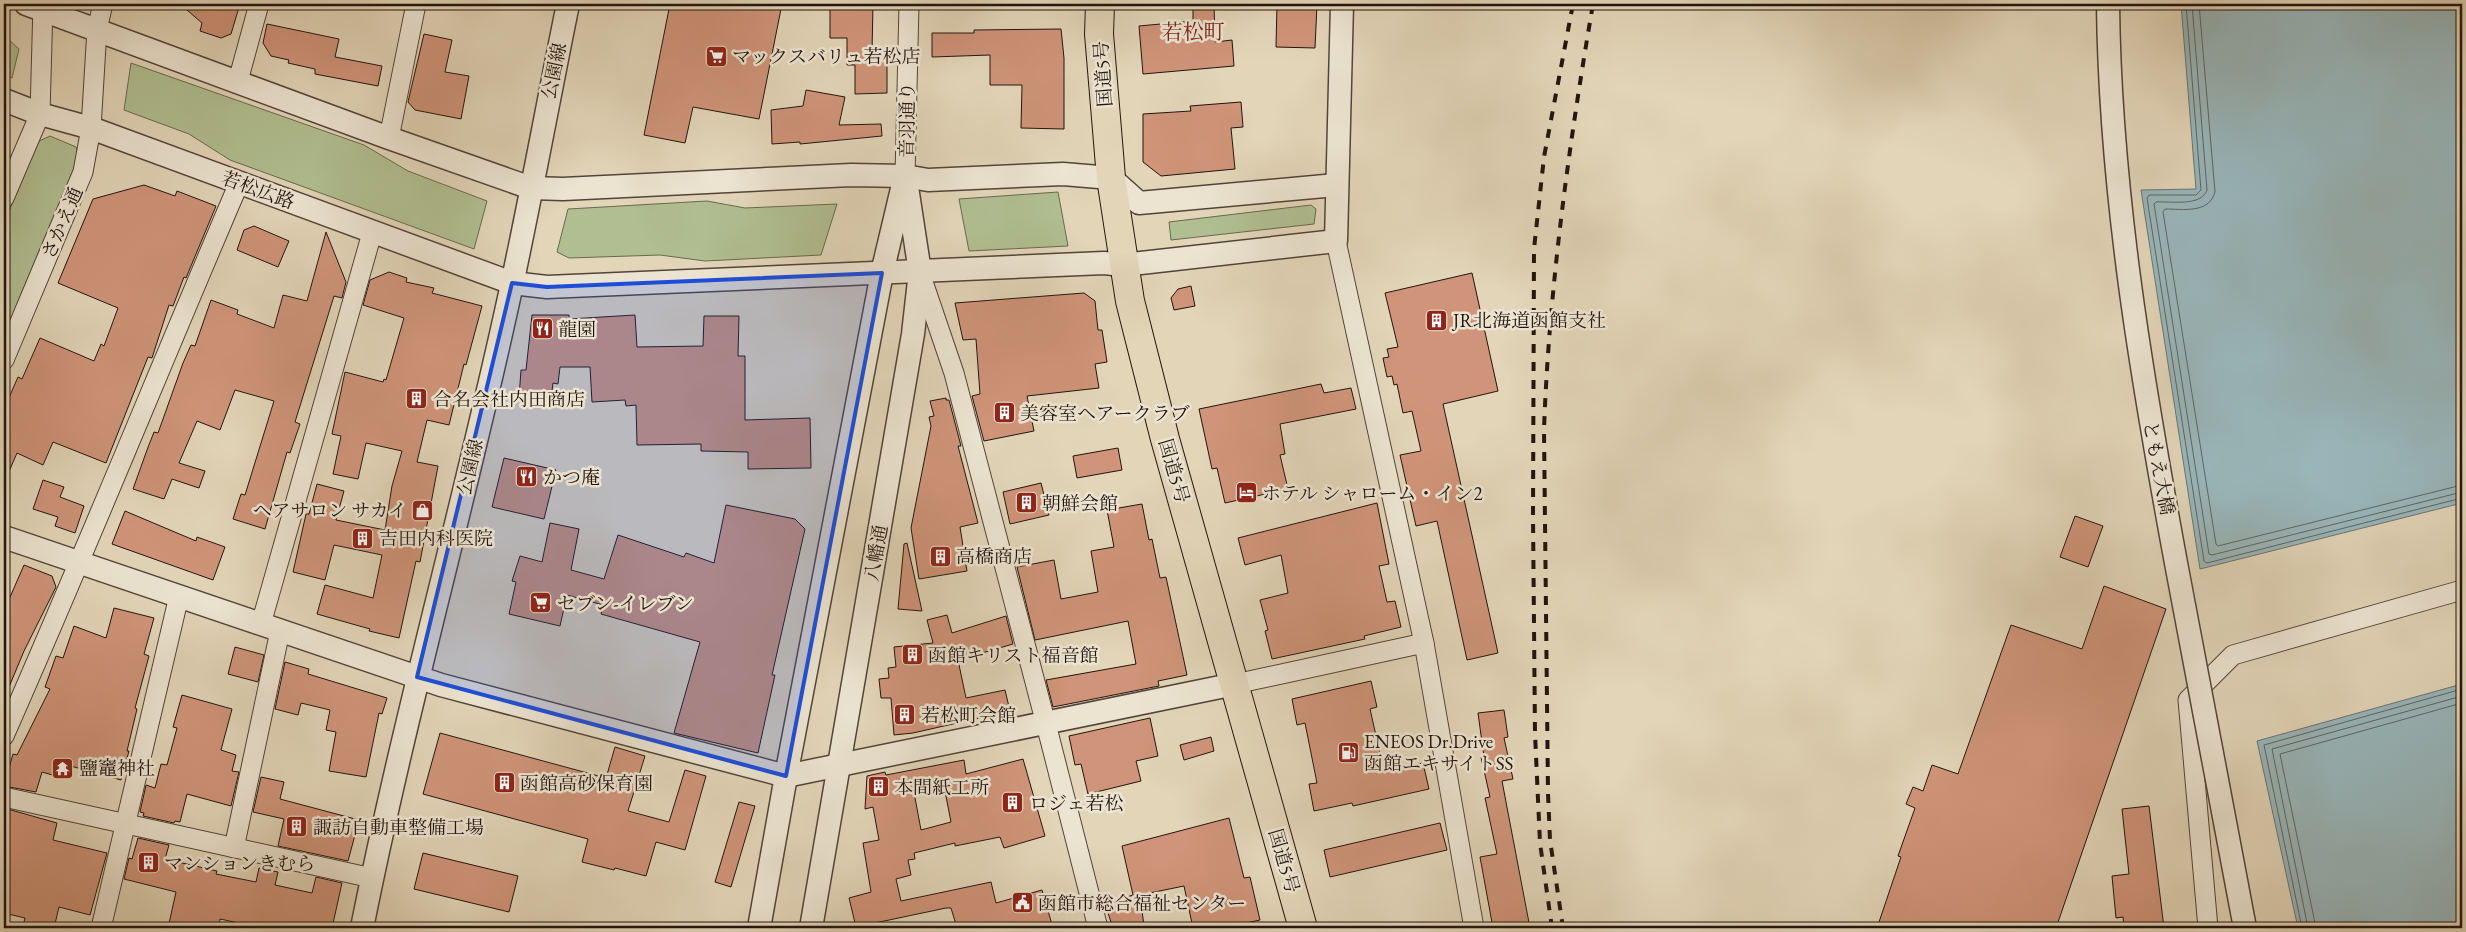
<svg xmlns="http://www.w3.org/2000/svg" width="2466" height="932" viewBox="0 0 2466 932" font-family="'EB Garamond','Noto Serif JP',serif">
<style>
.green{fill:#b0be91;stroke:#696950}
.water{fill:#99b6ba;stroke:#697576}
.lines{fill:none;stroke-linecap:round;stroke-linejoin:round}
.shore{stroke:#5e6564;stroke-width:1}
.building{fill:#cf9479;stroke:#22140f;fill-rule:evenodd}
.minor-casing{stroke:#524439;stroke-width:21}
.tertiary-casing{stroke:#524439;stroke-width:25}
.trunk-casing{stroke:#22140f;stroke-width:30}
.minor{stroke:#ece4d1;stroke-width:19}
.tertiary{stroke:#ece4d1;stroke-width:22}
.trunk{stroke:#e2d5b8;stroke-width:28}
.rail{stroke:#22140f;stroke-width:4;stroke-dasharray:9 9;stroke-linecap:butt}
.tertiary-bridge-casing{stroke:#524439;stroke-width:25;stroke-linecap:butt}
.tertiary-bridge{stroke:#ece4d1;stroke-width:22}
.marked{fill:#1d4ed8;fill-opacity:0.2;stroke:#1d4ed8;stroke-width:4;stroke-linejoin:round}
.labels{text-anchor:middle;dominant-baseline:central;stroke-width:5;stroke-linejoin:round;paint-order:stroke}
.poi-label{font-size:19px;fill:#22140f;stroke:#ece4d1;text-anchor:start}
.street-label{font-size:19px;fill:#22140f;stroke:#ece4d1}
.quarter-label{font-size:21px;fill:#7a1f14;stroke:#ece4d1}
</style>
<rect width="100%" height="100%" fill="#e2d5b8"/>
<filter id="stains"><feTurbulence type="fractalNoise" baseFrequency=".004" numOctaves="4"/><feColorMatrix values="0 0 0 0 .2 0 0 0 0 .09 0 0 0 0 .02 0 0 0 .5 -.17"/></filter>
<radialGradient id="worn" r=".72"><stop offset=".6" stop-color="#630" stop-opacity="0"/><stop offset="1" stop-color="#630" stop-opacity=".3"/></radialGradient>
<!-- green -->
<g class="green">
<polygon points="4,23 7,24 8,39 19,49 12,78 4,75"/>
<polygon points="131,63 364,145 408,171 487,201 474,249 230,160 189,134 124,110"/>
<polygon points="50,136 76,147 79,156 4,335 4,224 37,142"/>
<polygon points="1058,192 1068,246 969,251 959,199"/>
<polygon points="707,201 745,208 837,204 821,255 705,261 660,255 569,258 557,252 568,209"/>
<polygon points="1311,205 1316,209 1314,224 1171,240 1169,222"/>
</g>
<!-- water -->
<g class="water">
<polygon points="2181,4 2462,4 2462,503 2200,569 2141,190 2196,189"/>
<polygon points="2462,684 2462,928 2298,928 2257,741"/>
</g>
<g class="lines">
<!-- shore -->
<g class="shore">
<polyline points="2186,4 2201,190 2196,195 2149,195 2147,198 2204,561 2207,563 2462,498"/>
<path d="M 2192,4 L 2207,190 C 2201,207 2171,201 2156,202 L 2154,204 L 2209,554 L 2212,555 L 2462,492"/>
<path d="M 2199,4 L 2215,192 C 2209,214 2183,209 2165,209 L 2163,212 L 2216,544 L 2218,546 L 2462,485"/>
<polyline points="2302,928 2264,745 2462,689"/>
<polyline points="2308,928 2272,749 2462,696"/>
<polyline points="2316,928 2280,754 2462,703"/>
</g>
</g>
<!-- building -->
<g class="building">
<polygon points="180,4 240,4 231,34 221,38 200,31 202,23"/>
<polygon points="670,4 782,4 759,119 693,107 685,143 644,135"/>
<polygon points="830,4 873,4 872,52 887,52 887,93 855,94 855,65 847,65 847,38 830,38"/>
<polygon points="1193,4 1214,4 1215,42 1232,40 1234,66 1143,74 1139,26 1193,21"/>
<polygon points="1277,4 1317,4 1315,48 1276,47"/>
<polygon points="267,24 339,39 335,57 382,66 378,86 315,74 315,69 288,63 289,60 271,56 263,43"/>
<polygon points="1061,29 1064,58 1064,129 1021,128 1022,85 990,85 990,55 932,57 932,33 974,33 974,30"/>
<polygon points="424,34 452,40 445,72 469,76 461,119 415,110 408,102"/>
<polygon points="806,90 845,97 839,125 881,124 882,136 800,144 800,142 772,144 771,110 803,106"/>
<polygon points="1241,102 1243,127 1231,128 1235,169 1161,176 1143,162 1143,114 1191,111 1190,106"/>
<polygon points="144,185 175,196 177,191 216,206 186,278 184,277 173,306 169,305 152,358 148,357 106,463 53,442 43,465 17,453 4,483 4,409 18,377 22,379 40,338 94,361 101,344 104,346 118,308 58,283 93,199"/>
<polygon points="254,226 289,241 278,267 237,250 244,230"/>
<polygon points="326,232 346,282 342,298 334,296 295,422 300,424 290,453 287,452 265,529 233,519 241,494 245,495 274,401 235,390 220,430 197,421 179,463 205,471 199,488 172,479 164,499 133,489 147,450 154,432 158,433 183,363 191,345 195,346 211,300 238,310 237,314 274,328 283,295 307,301"/>
<polygon points="389,272 407,278 406,282 434,288 432,293 482,306 466,365 464,364 449,425 427,420 417,462 438,466 420,562 416,561 399,638 369,631 370,629 317,614 325,585 373,598 382,555 334,545 325,580 293,572 306,514 309,514 317,484 344,491 336,520 385,530 392,486 402,451 366,443 358,479 333,474 341,436 332,434 345,372 383,382 384,379 386,380 404,318 363,305 370,280"/>
<polygon points="1472,273 1498,391 1443,404 1498,653 1467,660 1437,521 1416,526 1400,455 1421,451 1412,411 1403,413 1397,384 1394,385 1392,376 1387,377 1383,358 1389,357 1387,349 1398,347 1385,293"/>
<polygon points="1191,286 1195,306 1174,310 1171,298 1178,289"/>
<polygon points="1084,293 1095,301 1098,330 1102,330 1107,362 1095,364 1099,388 1027,396 1034,431 984,441 972,396 980,394 976,339 963,340 955,303"/>
<polygon points="532,315 569,315 569,319 635,315 637,347 703,346 704,316 739,316 738,356 745,356 745,420 810,418 811,468 748,469 748,452 701,451 701,444 637,445 636,405 626,406 625,400 592,402 590,367 560,367 558,384 553,383 551,399 519,397 521,370 526,370"/>
<polygon points="1321,384 1324,393 1351,388 1356,409 1280,424 1285,454 1280,455 1288,489 1225,503 1217,468 1212,469 1199,409"/>
<polygon points="946,398 946,400 949,400 961,446 958,446 978,523 960,527 967,571 919,579 911,528 931,426 929,417 934,416 930,401"/>
<polygon points="1118,448 1122,470 1077,478 1073,456"/>
<polygon points="504,458 556,470 544,519 492,507"/>
<polygon points="43,480 64,487 60,497 84,506 75,533 55,526 58,517 33,509"/>
<polygon points="1041,483 1049,515 1010,524 1003,492"/>
<polygon points="1377,503 1389,564 1379,566 1387,602 1395,601 1401,627 1364,636 1365,639 1272,659 1265,631 1268,630 1260,600 1288,593 1281,555 1245,565 1238,538"/>
<polygon points="1142,504 1149,540 1152,539 1160,578 1166,577 1187,675 1158,681 1159,686 1053,707 1046,680 1136,664 1128,621 1035,640 1017,567 1054,560 1061,599 1098,592 1091,551 1114,547 1107,510"/>
<polygon points="726,505 795,519 805,529 772,675 775,675 758,753 674,733 700,642 601,614 603,605 567,595 560,626 509,614 516,582 512,581 520,556 542,562 550,523 579,529 571,570 604,579 618,535 684,557 686,553 714,563"/>
<polygon points="125,511 196,541 197,537 225,547 213,580 112,544"/>
<polygon points="2075,516 2103,526 2088,567 2060,557"/>
<polygon points="907,543 922,611 898,609 904,544"/>
<polygon points="24,565 52,576 56,587 24,651 4,699 4,611"/>
<polygon points="2104,586 2166,609 2056,928 1877,928 1901,857 1898,856 1915,808 1906,804 1913,787 1923,791 1932,765 1958,774 2011,625 2082,649"/>
<polygon points="114,608 154,618 144,654 149,656 135,708 137,709 127,751 129,751 121,780 67,765 63,775 60,774 59,777 42,772 36,792 4,786 13,754 17,755 50,689 45,687 56,656 63,658 74,626 106,638"/>
<polygon points="947,615 952,633 1006,616 1013,644 958,660 966,698 1005,690 1010,711 913,733 894,735 891,698 881,698 879,679 889,678 888,668 896,667 894,647 933,643 927,620"/>
<polygon points="235,647 264,655 258,682 228,674"/>
<polygon points="285,662 309,669 308,674 387,698 382,714 379,713 366,777 329,771 336,732 326,730 330,710 301,703 298,715 275,709"/>
<polygon points="1371,681 1377,707 1370,709 1384,771 1423,763 1429,789 1353,806 1352,803 1314,811 1309,784 1317,783 1305,723 1297,725 1292,699"/>
<polygon points="182,695 232,709 221,750 236,755 232,771 239,772 231,806 187,794 180,822 175,821 174,823 143,816 144,813 140,812 146,785 155,788 161,764 167,765 177,728 173,727"/>
<polygon points="1504,710 1508,737 1504,738 1513,779 1502,781 1530,928 1493,928 1480,857 1497,854 1485,798 1490,797 1481,757 1484,757 1478,713"/>
<polygon points="1150,718 1158,756 1136,761 1141,781 1088,794 1081,764 1075,765 1069,736"/>
<polygon points="440,733 606,778 615,747 645,756 628,811 669,822 685,770 706,776 685,850 656,842 646,876 615,868 614,870 582,862 588,839 423,794"/>
<polygon points="1211,737 1214,751 1184,760 1180,745"/>
<path d="M 1023,759 L 1045,836 L 1004,848 L 1000,837 L 955,846 L 955,843 L 914,853 L 915,859 L 908,860 L 911,875 L 896,879 L 901,901 L 991,882 L 996,903 L 1042,890 L 1053,928 L 957,928 L 951,908 L 946,908 L 856,927 L 849,898 L 871,892 L 863,843 L 879,840 L 873,807 L 865,809 L 867,776 L 885,772 L 886,775 L 964,760 L 966,774 ZM 943,781 L 951,822 L 921,830 L 913,787 Z"/>
<polygon points="261,777 284,782 280,799 359,820 348,861 278,846 284,819 253,812"/>
<polygon points="739,802 755,806 731,887 715,882"/>
<polygon points="2149,806 2164,928 2124,928 2123,917 2116,918 2112,876 2129,874 2122,809"/>
<polygon points="4,808 57,823 53,840 107,853 90,915 59,907 54,928 32,928 23,926 25,918 4,913"/>
<polygon points="1229,818 1244,878 1250,877 1260,920 1223,928 1193,928 1184,886 1140,895 1144,926 1136,928 1113,928 1105,904 1133,895 1122,846"/>
<polygon points="1440,823 1447,850 1330,877 1324,850"/>
<polygon points="138,838 169,845 165,859 217,871 216,874 256,882 259,868 278,872 275,885 312,893 316,877 342,883 332,928 262,928 220,919 219,928 168,928 176,892 124,879 129,858 132,859"/>
<polygon points="423,853 518,876 509,912 414,889"/>
</g>
<g class="lines">
<defs>
<g id="minor">
<polyline points="238,81 259,4"/>
<polyline points="389,138 416,4"/>
<polyline points="905,176 909,4"/>
<polyline points="4,198 40,114 43,4"/>
<polyline points="1336,241 1424,643 1474,928"/>
<polyline points="921,276 954,373 1046,724 1098,928"/>
<polyline points="4,360 83,172 91,128 97,29 103,4"/>
<polyline points="261,624 372,233"/>
<polyline points="1235,684 1424,643"/>
<path d="M 4,736 C 85,553 160,367 239,183"/>
<polyline points="4,797 372,878"/>
<polyline points="234,848 280,631"/>
<polyline points="101,928 179,596"/>
<polyline points="2208,928 2188,700 2233,655 2462,590"/>
</g>
<g id="tertiary">
<polyline points="26,4 389,138 531,188 563,189 851,175 905,176 928,180 1063,174 1111,178 1139,203 1336,185"/>
<polyline points="4,100 40,114 91,128 512,283 547,287 1104,263 1123,265 1336,241 1342,4"/>
<polyline points="4,537 441,685 786,776 1235,684"/>
<path d="M 362,928 C 405,712 466,499 512,284 C 532,191 549,97 568,4"/>
<polyline points="759,928 786,776 882,273 905,176"/>
<polyline points="811,928 913,334 920,272 907,187"/>
</g>
<polyline id="trunk" points="1100,4 1099,34 1111,178 1130,301 1165,439 1303,928"/>
</defs>
<!-- minor casing -->
<use href="#minor" class="minor-casing"/>
<!-- tertiary casing -->
<use href="#tertiary" class="tertiary-casing"/>
<!-- trunk casing -->
<use href="#trunk" class="trunk-casing"/>
<!-- minor -->
<use href="#minor" class="minor"/>
<!-- tertiary -->
<use href="#tertiary" class="tertiary"/>
<!-- trunk -->
<use href="#trunk" class="trunk"/>
<!-- rail -->
<g class="rail">
<polyline points="1552,928 1540,843 1535,734 1533,516 1534,249 1544,157 1573,4"/>
<path d="M 1563,928 L 1550,840 L 1548,793 L 1544,430 C 1549,288 1569,144 1593,4"/>
</g>
<defs>
<path id="tertiary-bridge" d="M 2108,4 C 2110,192 2142,379 2176,563 C 2199,685 2222,807 2245,928"/>
</defs>
<!-- tertiary-bridge casing -->
<use href="#tertiary-bridge" class="tertiary-bridge-casing"/>
<!-- tertiary-bridge -->
<use href="#tertiary-bridge" class="tertiary-bridge"/>
</g>
<!-- marked area -->
<path class="marked" d="M 882,273 L 786,776 L 417,677 L 512,283 L 547,287 Z"/>
<!-- icons -->
<defs>
<symbol id="supermarket-square" viewBox="-11 -11 22 22"><rect x="-9" y="-9" width="18" height="18" rx="4" fill="#8f2418" stroke="#ece4d1"/><path d="M-6-5.5h2.5l.6 2H6L4.5 2H-2.5L-4.4-4H-6ZM-1.5 3.2a1.3 1.3 0 1 0 .1 0ZM3 3.2a1.3 1.3 0 1 0 .1 0Z" fill="#fff"/></symbol>
<symbol id="building-square" viewBox="-11 -11 22 22"><rect x="-9" y="-9" width="18" height="18" rx="4" fill="#8f2418" stroke="#ece4d1"/><path d="M-4-6H4V6H1V3H-1V6H-4ZM-2.5-4.3h1.7v1.8h-1.7ZM.8-4.3h1.7v1.8H.8ZM-2.5-1h1.7V.8h-1.7ZM.8-1h1.7V.8H.8Z" fill="#fff"/></symbol>
<symbol id="restaurant-square" viewBox="-11 -11 22 22"><rect x="-9" y="-9" width="18" height="18" rx="4" fill="#8f2418" stroke="#ece4d1"/><path d="M-5-6h1v4h1v-4h1v4h1v-4h1v5L-1.5 .5V6h-2V.5L-5-1ZM5-6V6H3V1.5H1.5Q1.5-4 5-6Z" fill="#fff"/></symbol>
<symbol id="hotel-square" viewBox="-11 -11 22 22"><rect x="-9" y="-9" width="18" height="18" rx="4" fill="#8f2418" stroke="#ece4d1"/><path d="M-6-4.5h1.5V1H6V5H4.5V3h-9V5H-6ZM-4 0a1.8 1.8 0 1 1 3.6 0ZM.5 0V-2.5h3Q6-2.5 6 0Z" fill="#fff"/></symbol>
<symbol id="shop-square" viewBox="-11 -11 22 22"><rect x="-9" y="-9" width="18" height="18" rx="4" fill="#8f2418" stroke="#ece4d1"/><path d="M-5-2.5h2.3a2.7 3.5 0 0 1 5.4 0H5L5.5 6h-11ZM-1.5-2.5h3a1.5 2.3 0 0 0-3 0Z" fill="#fff"/></symbol>
<symbol id="fuel-square" viewBox="-11 -11 22 22"><rect x="-9" y="-9" width="18" height="18" rx="4" fill="#8f2418" stroke="#ece4d1"/><path d="M-5.5-6h7V0h2V4h1.3V-2.5L3-4.5l.8-.8L6-3V5H2.5V1h-1V6h-7ZM-4.2-4.7v3.2H.2V-4.7Z" fill="#fff"/></symbol>
<symbol id="temple-square" viewBox="-11 -11 22 22"><rect x="-9" y="-9" width="18" height="18" rx="4" fill="#8f2418" stroke="#ece4d1"/><path d="M0-6L5-2H3V0L6.5 2.5H4V6H1.5V3h-3V6H-4V2.5H-6.5L-3 0V-2H-5Z" fill="#fff"/></symbol>
<symbol id="civic-square" viewBox="-11 -11 22 22"><rect x="-9" y="-9" width="18" height="18" rx="4" fill="#8f2418" stroke="#ece4d1"/><path d="M-.6-6.5H3V-4.5H.6V-3L4-1V1h2V6H-6V1h2V-1L-.6-3ZM-1.2 2.5V6h2.4V2.5Z" fill="#fff"/></symbol>
</defs>
<g fill-rule="evenodd">
<use href="#supermarket-square" x="704" y="44" width="25" height="25"/>
<use href="#building-square" x="1424" y="308" width="25" height="25"/>
<use href="#restaurant-square" x="530" y="316" width="25" height="25"/>
<use href="#building-square" x="404" y="386" width="25" height="25"/>
<use href="#building-square" x="992" y="400" width="25" height="25"/>
<use href="#restaurant-square" x="514" y="464" width="25" height="25"/>
<use href="#hotel-square" x="1234" y="480" width="25" height="25"/>
<use href="#building-square" x="1014" y="490" width="25" height="25"/>
<use href="#shop-square" x="410" y="498" width="25" height="25"/>
<use href="#building-square" x="350" y="526" width="25" height="25"/>
<use href="#building-square" x="928" y="544" width="25" height="25"/>
<use href="#supermarket-square" x="528" y="590" width="25" height="25"/>
<use href="#building-square" x="900" y="642" width="25" height="25"/>
<use href="#building-square" x="892" y="702" width="25" height="25"/>
<use href="#fuel-square" x="1336" y="740" width="25" height="25"/>
<use href="#temple-square" x="50" y="756" width="25" height="25"/>
<use href="#building-square" x="492" y="770" width="25" height="25"/>
<use href="#building-square" x="866" y="774" width="25" height="25"/>
<use href="#building-square" x="1000" y="790" width="25" height="25"/>
<use href="#building-square" x="284" y="814" width="25" height="25"/>
<use href="#building-square" x="136" y="850" width="25" height="25"/>
<use href="#civic-square" x="1010" y="890" width="25" height="25"/>
</g>
<g class="labels">
<!-- poi labels -->
<g class="poi-label">
<text x="732" y="56">マックスバリュ若松店</text>
<text x="1453" y="320">JR北海道函館支社</text>
<text x="558" y="329">龍園</text>
<text x="433" y="399">合名会社内田商店</text>
<text x="1020" y="413">美容室ヘアークラブ</text>
<text x="543" y="477">かつ庵</text>
<text x="1262" y="493">ホテル シャローム・イン2</text>
<text x="1042" y="503">朝鮮会館</text>
<text x="407" y="510" text-anchor="end">ヘアサロン サカイ</text>
<text x="379" y="538">吉田内科医院</text>
<text x="956" y="556">高橋商店</text>
<text x="557" y="603">セブン-イレブン</text>
<text x="928" y="655">函館キリスト福音館</text>
<text x="921" y="715">若松町会館</text>
<text x="1364" y="741">ENEOS Dr.Drive<tspan x="1364" dy="22">函館エキサイトSS</tspan></text>
<text x="79" y="768">鹽竈神社</text>
<text x="520" y="783">函館高砂保育園</text>
<text x="894" y="787">本間紙工所</text>
<text x="1029" y="803">ロジェ若松</text>
<text x="313" y="827">諏訪自動車整備工場</text>
<text x="164" y="863">マンションきむら</text>
<text x="1038" y="903">函館市総合福祉センター</text>
</g>
<!-- street labels -->
<g class="street-label">
<text transform="translate(554 71) rotate(-78)">公園線</text>
<text transform="translate(1103 74) rotate(-94)">国道5号</text>
<text transform="translate(907 120) rotate(-89)">音羽通り</text>
<text transform="translate(258 190) rotate(20)">若松広路</text>
<text transform="translate(62 223) rotate(-67)">さかえ通</text>
<text transform="translate(470 467) rotate(-77)">公園線</text>
<text transform="translate(2159 468) rotate(79)">ともえ大橋</text>
<text transform="translate(1174 471) rotate(74)">国道5号</text>
<text transform="translate(876 553) rotate(-80)">八幡通</text>
<text transform="translate(1284 861) rotate(74)">国道5号</text>
</g>
<!-- quarter labels -->
<g class="quarter-label">
<text x="1193" y="31">若松町</text>
</g>
</g>
<!-- margin -->
<rect width="2466" height="932" fill="none" stroke="#e2d5b8" stroke-width="20"/>
<rect x="5" y="5" width="2456" height="922" fill="none" stroke="#22140f" stroke-width="2.5"/>
<rect x="10" y="10" width="2446" height="912" fill="none" stroke="#22140f"/>
<rect width="100%" height="100%" filter="url(#stains)"/>
<rect width="100%" height="100%" fill="url(#worn)"/>
</svg>
